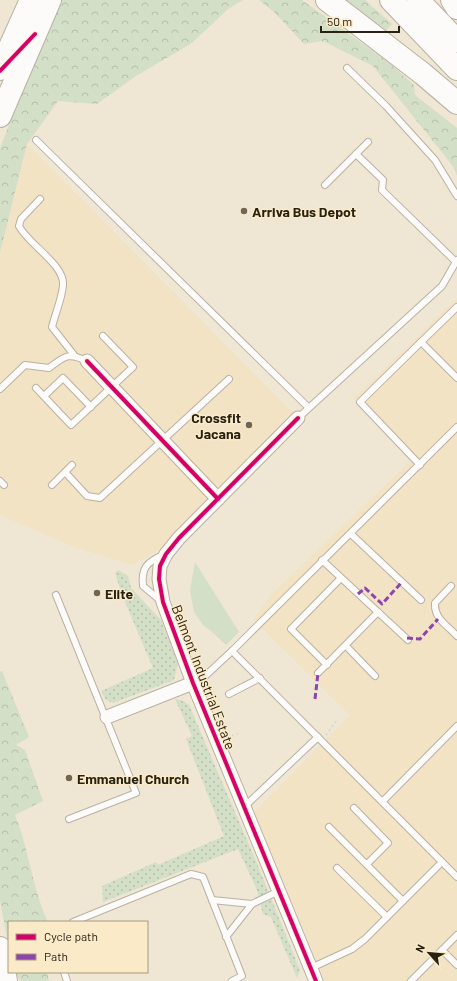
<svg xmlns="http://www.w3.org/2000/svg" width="457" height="981" viewBox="0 0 457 981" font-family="Barlow,sans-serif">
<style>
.built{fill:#f2e3c4}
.grass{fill:url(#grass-dots)}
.forest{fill:url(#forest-crowns)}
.garden{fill:#d4dfc7}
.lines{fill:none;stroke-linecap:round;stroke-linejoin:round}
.lane-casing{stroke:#b9b1a3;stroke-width:8}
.street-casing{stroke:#b9b1a3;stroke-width:15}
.highway-casing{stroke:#b9b1a3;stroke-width:24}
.path{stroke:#dad7d1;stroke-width:2;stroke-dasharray:2 3;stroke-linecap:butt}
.lane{stroke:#fdfbf9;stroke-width:6}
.street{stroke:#fdfbf9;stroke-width:13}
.highway{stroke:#fdfbf9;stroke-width:22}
.quiet{stroke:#8e44ad;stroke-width:3;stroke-dasharray:6 3;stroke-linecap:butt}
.cycleway-casing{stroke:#fbeac8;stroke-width:6}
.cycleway{stroke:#d6006c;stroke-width:4}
.poi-dot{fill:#6e6758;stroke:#fbeac8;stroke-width:1.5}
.labels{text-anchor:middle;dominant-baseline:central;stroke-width:3;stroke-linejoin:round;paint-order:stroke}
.poi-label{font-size:14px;font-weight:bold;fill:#282215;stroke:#fbeac8;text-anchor:start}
.street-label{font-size:14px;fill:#282215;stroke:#fbeac8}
</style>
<defs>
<pattern id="grass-dots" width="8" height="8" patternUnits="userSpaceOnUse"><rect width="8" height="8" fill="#d4dfc7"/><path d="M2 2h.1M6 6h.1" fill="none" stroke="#b6bfaa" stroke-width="1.8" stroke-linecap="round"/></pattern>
<pattern id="forest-crowns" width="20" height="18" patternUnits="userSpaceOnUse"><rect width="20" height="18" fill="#d4dfc7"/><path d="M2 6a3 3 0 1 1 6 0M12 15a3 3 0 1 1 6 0" fill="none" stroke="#b6bfaa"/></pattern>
</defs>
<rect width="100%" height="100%" fill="#efe6d4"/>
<!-- built -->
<g class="built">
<polygon points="27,144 298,418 179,538 132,565 72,546 0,515 0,253"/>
<polygon points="457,298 457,981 325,981 254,813 350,715 265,631 254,618 271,595 412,460 354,399"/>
</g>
<!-- grass -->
<g class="grass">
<polygon points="118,570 128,576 131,588 161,620 178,663 174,680 113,703 106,700 101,691 153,668 122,595 115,573"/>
<polygon points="175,699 184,701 189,705 256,861 300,970 297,978 271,917 263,914 257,890 238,849 103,902 102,886 156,862 158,865 224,836 186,739 192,736"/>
</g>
<!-- forest -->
<g class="forest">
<polygon points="62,0 243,0 228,9 192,43 136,76 97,104 58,101 27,144 0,253 0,148 29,74"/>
<polygon points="259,0 302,0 388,62 414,85 415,95 457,128 457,175 452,165 373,66 323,41 304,44 274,12"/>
<polygon points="344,0 365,0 392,24 385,32"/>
<path d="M 2,671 L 29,737 L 16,745 L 25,750 L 43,801 L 15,815 C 29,849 32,888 48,922 L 9,922 L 9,948 L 0,901 L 0,672 Z"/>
<polygon points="14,972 47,972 49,981 21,981"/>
</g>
<!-- garden -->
<polygon class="garden" points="195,562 239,632 226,645 211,631 203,625 194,612 190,590"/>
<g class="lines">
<defs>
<g id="lane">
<polyline points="347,68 386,106 435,160 457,196"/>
<polyline points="36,140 308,407"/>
<polyline points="356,154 383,180 382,190 456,262"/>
<polyline points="325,185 368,142"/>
<path d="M 40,199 L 21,219 L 19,226 C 28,244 65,265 63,285 C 62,299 55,314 52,327 L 74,355"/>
<polyline points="457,307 421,342 457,378"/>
<polyline points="36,388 71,425 133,367 103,336"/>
<path d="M 0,389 L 25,365 L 49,368 C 65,356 68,352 87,361"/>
<polyline points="44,396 63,378 91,407"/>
<polyline points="298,418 442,286 457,260"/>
<polyline points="457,427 232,651 457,877"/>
<polyline points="420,465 360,402 421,342"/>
<polyline points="65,472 87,496 100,498 229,379"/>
<polyline points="0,481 4,485"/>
<polyline points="52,485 72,465"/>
<polyline points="351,534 421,600"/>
<polyline points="322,560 408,640"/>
<path d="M 451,586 L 435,603 C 434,619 447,625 457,636"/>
<polyline points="56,595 136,793 69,819"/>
<path d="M 162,602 L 143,586 C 141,568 147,562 163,555"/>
<polyline points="346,646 375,676"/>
<polyline points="327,665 291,629 341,578"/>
<polyline points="318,673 378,612"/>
<polyline points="193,683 204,677 232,651"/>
<polyline points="229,694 260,678"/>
<polyline points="383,801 457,726"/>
<polyline points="244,807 318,737"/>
<polyline points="354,808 388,843 367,864"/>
<polyline points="329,827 403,901"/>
<polyline points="337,868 387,917"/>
<polyline points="212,900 252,904 279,891"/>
<polyline points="73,922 191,874 203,877 242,976 232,981"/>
<polyline points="226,937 252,904"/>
<polyline points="442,950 457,965"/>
<polyline points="311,968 352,949 365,939 442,862"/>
<polyline points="64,972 67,981"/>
<polyline points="411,981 457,935"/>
</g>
<g id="street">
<polyline points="87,361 218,499"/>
<polyline points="298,418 179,538 166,554 160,566 159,579 163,602 193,683 316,981"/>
<polyline points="107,717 193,683"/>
</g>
<g id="highway">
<polyline points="327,0 423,74 457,103"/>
<polyline points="391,0 457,69"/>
<polyline points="418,0 457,41"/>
<polyline points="452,0 457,8"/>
<polyline points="0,69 31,0"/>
<polyline points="0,116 50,0"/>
<polyline points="0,948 6,981"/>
</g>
</defs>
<!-- lane casing -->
<use href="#lane" class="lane-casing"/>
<!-- street casing -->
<use href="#street" class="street-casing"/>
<!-- highway casing -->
<use href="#highway" class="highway-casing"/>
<!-- path -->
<g class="path">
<polyline points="326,735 337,720"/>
<polyline points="227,737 238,734"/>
</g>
<!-- lane -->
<use href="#lane" class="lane"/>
<!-- street -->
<use href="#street" class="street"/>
<!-- highway -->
<use href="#highway" class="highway"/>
<!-- quiet -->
<g class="quiet">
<polyline points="358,594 365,588 382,604 402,582"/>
<polyline points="407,638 420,639 438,619"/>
<polyline points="315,699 318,673"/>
</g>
<defs>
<g id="cycleway">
<polyline points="0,71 35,34"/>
<polyline points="87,361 218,499"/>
<polyline points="298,418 179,538 166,554 160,566 159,579 163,602 193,683 316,981"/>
</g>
</defs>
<!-- cycleway casing -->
<use href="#cycleway" class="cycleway-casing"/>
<!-- cycleway -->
<use href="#cycleway" class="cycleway"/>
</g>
<!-- markers -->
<g class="poi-dot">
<circle cx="244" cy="211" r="4"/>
<circle cx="249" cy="425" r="4"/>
<circle cx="97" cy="593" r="4"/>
<circle cx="69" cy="778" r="4"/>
</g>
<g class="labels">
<!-- poi labels -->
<g class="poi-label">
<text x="252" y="211">Arriva Bus Depot</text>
<text x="241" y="417" text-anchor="end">Crossfit<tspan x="241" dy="16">Jacana</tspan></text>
<text x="105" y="593">Elite</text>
<text x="77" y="778">Emmanuel Church</text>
</g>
<!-- street labels -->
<g class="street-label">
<text transform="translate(204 677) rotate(69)">Belmont Industrial Estate</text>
</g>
</g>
<!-- legend -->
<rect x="8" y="921" width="140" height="52" fill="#fbeac8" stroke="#a79a80"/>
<rect x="16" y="934" width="20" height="6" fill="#d6006c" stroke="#a79a80"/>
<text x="44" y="941" font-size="12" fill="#282215">Cycle path</text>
<rect x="16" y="954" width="20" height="6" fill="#8e44ad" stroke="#a79a80"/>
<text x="44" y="961" font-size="12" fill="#282215">Path</text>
<!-- north arrow -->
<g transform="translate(429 953) rotate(297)" stroke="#fbeac8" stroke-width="3" paint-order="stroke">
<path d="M0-3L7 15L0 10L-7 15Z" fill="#282215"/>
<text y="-6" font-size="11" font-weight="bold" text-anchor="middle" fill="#282215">N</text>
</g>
<!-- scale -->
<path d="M321 26v6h78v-6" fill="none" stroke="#282215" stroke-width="2"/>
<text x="327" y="26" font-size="12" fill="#282215" stroke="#fbeac8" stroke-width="3" paint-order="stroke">50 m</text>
</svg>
